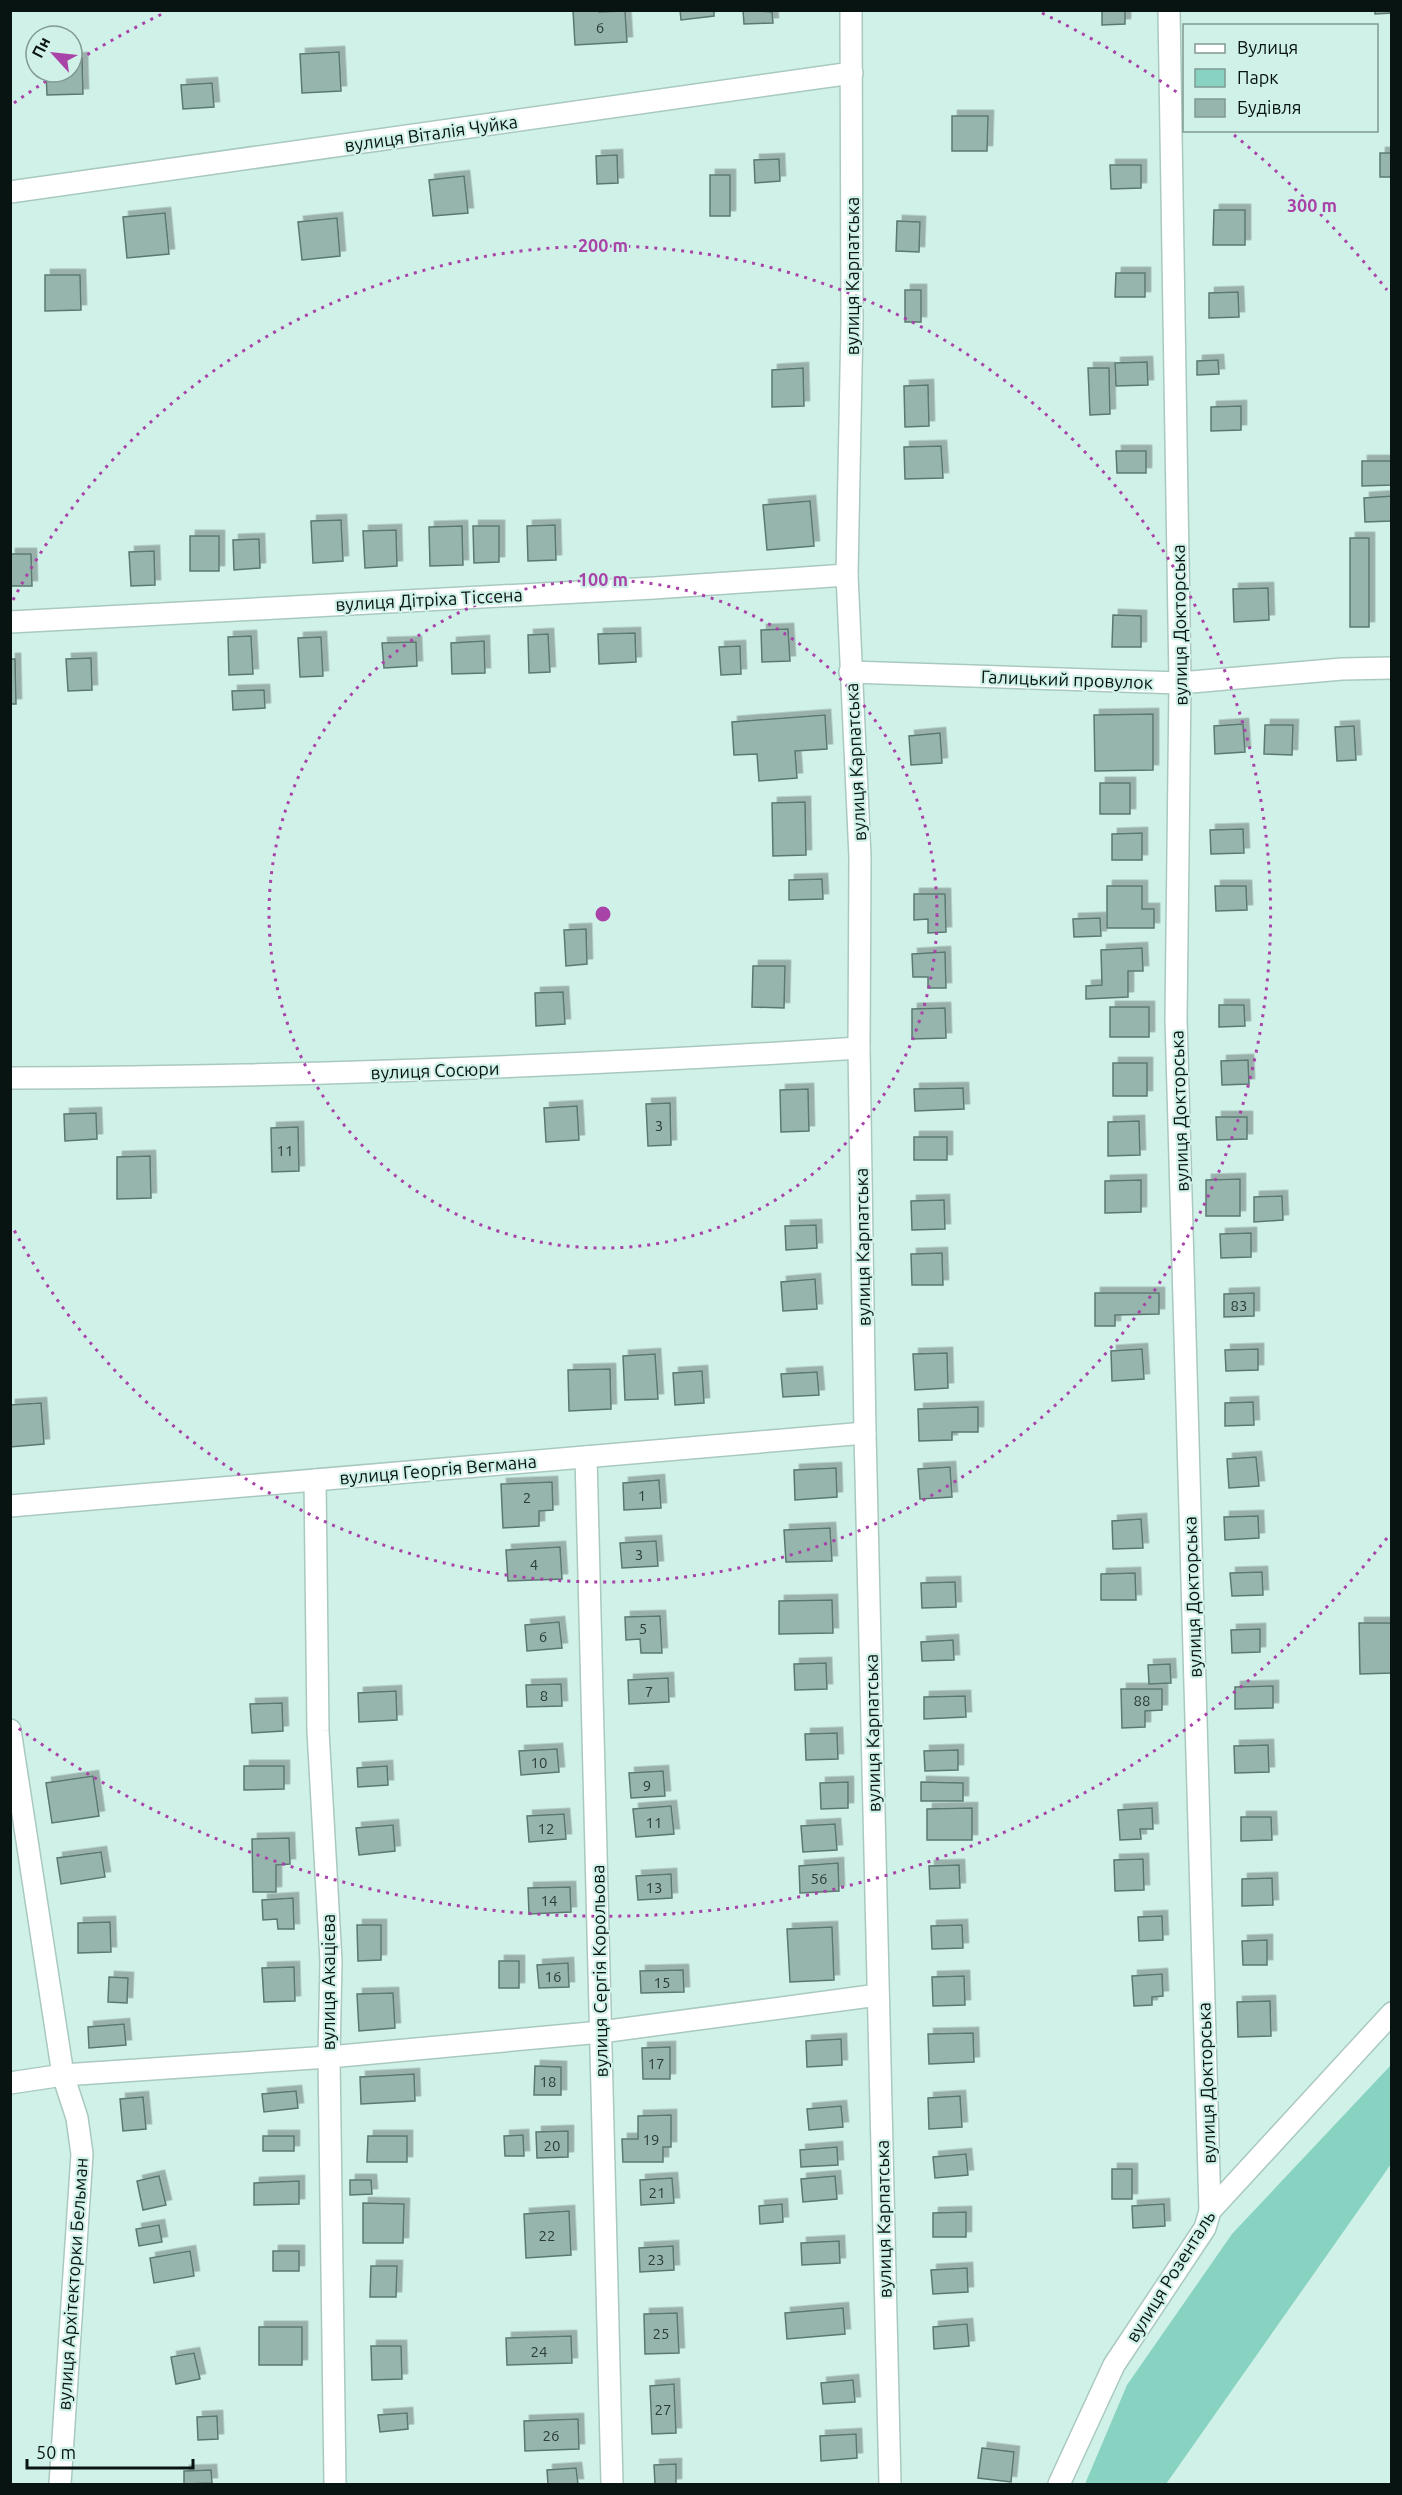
<svg xmlns="http://www.w3.org/2000/svg" width="1402" height="2495" viewBox="0 0 1402 2495" font-family="Ubuntu,sans-serif">
<style>
.green{fill:#87d2c0}
.building{fill:#96b6ad;stroke:#5b7971;stroke-width:1.5;filter:url(#shadow)}
.lines{fill:none;stroke-linecap:round;stroke-linejoin:round}
.street-casing{stroke:#a9c9c0;stroke-width:24}
.street{stroke:#fff;stroke-width:21}
.ring{fill:none;stroke:#a843a8;stroke-width:3;stroke-dasharray:3 6}
.labels{text-anchor:middle;dominant-baseline:central;stroke-width:4.5;stroke-linejoin:round;paint-order:stroke}
.number-label{font-size:15px;fill:#2c3c38}
.street-label{font-size:18px;fill:#081411;stroke:#d0f1e8}
.centre{fill:#a843a8;stroke:#d0f1e8;stroke-width:3}
.ring-label{font-size:18px;text-anchor:middle;font-weight:bold;fill:#a843a8;stroke:#d0f1e8;stroke-width:4.5;stroke-linejoin:round;paint-order:stroke}
</style>
<defs>
<filter id="shadow"><feDropShadow dx="5.5" dy="-5.5" stdDeviation="0" flood-color="#0004"/></filter>
</defs>
<rect width="100%" height="100%" fill="#d0f1e8"/>
<!-- green -->
<polygon class="green" points="1391,2065 1391,2164 1166,2484 1085,2484 1127,2385 1232,2234"/>
<!-- building -->
<g class="building">
<polygon points="573,10 599,10 599,12 625,11 627,42 575,45"/>
<polygon points="680,10 714,10 714,16 681,20"/>
<polygon points="743,10 772,12 773,23 744,24"/>
<polygon points="1102,10 1125,10 1125,24 1102,25"/>
<polygon points="1375,10 1392,10 1392,13 1375,14"/>
<polygon points="339,52 341,91 302,93 300,54"/>
<polygon points="82,58 83,94 47,95 46,72 72,72 72,59"/>
<polygon points="212,83 214,107 183,109 181,85"/>
<polygon points="952,116 988,116 987,151 952,151"/>
<rect x="1380" y="153" width="12" height="24"/>
<polygon points="617,155 618,183 597,184 596,156"/>
<polygon points="779,159 780,181 755,183 754,160"/>
<polygon points="1110,165 1141,165 1141,188 1111,189"/>
<rect x="710" y="175" width="20" height="41"/>
<polygon points="464,176 468,213 433,216 429,180"/>
<polygon points="1214,210 1245,210 1245,245 1213,245"/>
<polygon points="165,213 169,254 127,258 123,217"/>
<polygon points="337,218 340,256 302,260 298,222"/>
<polygon points="897,221 920,222 919,252 896,251"/>
<polygon points="1116,273 1145,273 1145,297 1115,297"/>
<polygon points="45,275 80,275 81,310 45,311"/>
<rect x="905" y="290" width="16" height="32"/>
<polygon points="1238,292 1239,317 1209,318 1209,293"/>
<polygon points="1218,360 1219,374 1197,375 1197,361"/>
<polygon points="1147,362 1148,385 1116,386 1115,363"/>
<polygon points="803,368 804,406 772,407 772,370"/>
<polygon points="1088,368 1109,368 1110,414 1090,415"/>
<polygon points="928,385 929,426 905,427 904,386"/>
<polygon points="1241,406 1241,430 1211,431 1211,407"/>
<polygon points="941,446 943,478 905,479 904,447"/>
<polygon points="1116,451 1146,451 1146,473 1117,473"/>
<polygon points="1362,461 1392,461 1392,485 1362,486"/>
<polygon points="1392,496 1392,521 1365,522 1364,498"/>
<polygon points="810,501 814,546 767,550 763,505"/>
<polygon points="341,520 343,561 313,563 311,521"/>
<polygon points="555,525 556,560 528,561 527,526"/>
<polygon points="462,526 463,565 430,566 429,527"/>
<polygon points="473,526 499,526 499,562 474,563"/>
<polygon points="396,530 397,566 365,568 363,531"/>
<rect x="190" y="536" width="29" height="35"/>
<rect x="1350" y="538" width="19" height="89"/>
<polygon points="259,539 260,568 234,570 233,540"/>
<polygon points="154,551 155,585 131,586 129,552"/>
<polygon points="10,554 31,554 32,586 10,586"/>
<polygon points="1268,588 1269,620 1234,622 1233,589"/>
<polygon points="1113,615 1141,616 1141,647 1112,647"/>
<polygon points="788,629 790,661 762,662 761,630"/>
<polygon points="635,633 636,662 599,664 598,634"/>
<polygon points="548,634 550,672 529,673 528,635"/>
<polygon points="251,636 253,674 229,675 228,637"/>
<polygon points="321,637 323,676 300,677 298,638"/>
<polygon points="484,641 485,673 452,674 451,643"/>
<polygon points="416,642 417,666 384,668 382,643"/>
<polygon points="740,646 741,674 721,675 719,647"/>
<polygon points="91,658 92,690 68,691 66,659"/>
<polygon points="10,659 15,659 16,704 10,704"/>
<polygon points="264,690 265,708 233,710 232,691"/>
<polygon points="1153,714 1153,770 1095,771 1094,715"/>
<polygon points="825,715 827,749 795,751 797,778 759,781 757,754 734,755 732,722"/>
<polygon points="1243,724 1245,752 1215,754 1214,726"/>
<polygon points="1265,725 1293,725 1292,755 1264,754"/>
<polygon points="1354,726 1356,760 1337,761 1335,727"/>
<polygon points="940,733 942,763 911,765 909,736"/>
<rect x="1100" y="783" width="30" height="31"/>
<polygon points="805,802 806,855 773,856 772,803"/>
<polygon points="1243,829 1244,853 1211,854 1210,830"/>
<polygon points="1142,833 1142,860 1112,860 1112,834"/>
<polygon points="822,879 823,899 789,900 789,880"/>
<polygon points="1107,886 1142,886 1142,909 1154,909 1154,928 1107,928"/>
<polygon points="1215,886 1246,886 1247,910 1216,911"/>
<polygon points="914,894 945,894 946,932 928,933 928,919 914,920"/>
<polygon points="1100,918 1101,936 1074,937 1073,919"/>
<polygon points="586,929 587,964 566,966 564,930"/>
<polygon points="1142,948 1143,971 1128,971 1128,997 1086,999 1086,986 1102,985 1101,950"/>
<polygon points="945,952 946,988 928,988 928,977 913,977 912,954"/>
<polygon points="753,966 785,966 784,1008 752,1007"/>
<polygon points="563,992 565,1024 536,1026 535,993"/>
<polygon points="1219,1005 1244,1005 1245,1026 1219,1027"/>
<rect x="1110" y="1007" width="39" height="30"/>
<polygon points="945,1008 946,1038 912,1039 912,1009"/>
<polygon points="1248,1060 1249,1084 1222,1085 1221,1061"/>
<rect x="1113" y="1063" width="34" height="33"/>
<polygon points="963,1088 964,1109 915,1111 914,1089"/>
<polygon points="808,1089 809,1131 781,1132 780,1090"/>
<polygon points="670,1103 671,1145 648,1146 646,1104"/>
<polygon points="577,1106 579,1140 546,1142 544,1108"/>
<polygon points="96,1113 97,1139 65,1141 64,1114"/>
<polygon points="1216,1117 1247,1117 1247,1139 1217,1140"/>
<polygon points="1139,1121 1140,1155 1108,1156 1108,1122"/>
<polygon points="298,1127 299,1171 272,1172 271,1128"/>
<rect x="914" y="1137" width="33" height="23"/>
<polygon points="150,1156 151,1198 117,1199 117,1157"/>
<polygon points="1240,1179 1240,1216 1206,1216 1206,1180"/>
<polygon points="1141,1180 1141,1212 1105,1213 1105,1181"/>
<polygon points="1282,1196 1283,1220 1254,1222 1254,1197"/>
<polygon points="944,1200 945,1229 912,1230 911,1201"/>
<polygon points="816,1225 817,1248 786,1250 785,1226"/>
<polygon points="1251,1233 1251,1257 1221,1258 1220,1234"/>
<polygon points="942,1253 943,1285 912,1285 911,1254"/>
<polygon points="815,1279 817,1309 783,1311 781,1282"/>
<polygon points="1095,1293 1159,1293 1159,1314 1115,1315 1115,1326 1095,1326"/>
<polygon points="1254,1293 1254,1316 1224,1317 1224,1294"/>
<polygon points="1142,1349 1144,1379 1112,1381 1111,1351"/>
<polygon points="1258,1349 1258,1370 1226,1371 1225,1350"/>
<polygon points="947,1353 948,1388 915,1390 913,1354"/>
<polygon points="655,1354 658,1399 625,1400 623,1356"/>
<polygon points="610,1369 611,1409 569,1411 568,1370"/>
<polygon points="702,1371 704,1403 675,1405 673,1373"/>
<polygon points="817,1372 819,1395 783,1397 781,1374"/>
<polygon points="1253,1402 1254,1425 1225,1426 1225,1403"/>
<polygon points="41,1403 44,1444 10,1447 10,1405"/>
<polygon points="978,1407 978,1432 952,1432 952,1440 919,1441 918,1409"/>
<polygon points="1256,1457 1259,1486 1229,1488 1227,1459"/>
<polygon points="950,1467 952,1497 920,1499 918,1469"/>
<polygon points="836,1468 837,1497 795,1500 794,1470"/>
<polygon points="659,1480 661,1508 624,1510 623,1483"/>
<polygon points="552,1482 553,1510 539,1511 539,1526 503,1528 501,1484"/>
<polygon points="1258,1516 1259,1538 1225,1540 1224,1517"/>
<polygon points="1141,1519 1143,1548 1113,1549 1112,1521"/>
<polygon points="830,1528 832,1561 786,1562 784,1530"/>
<polygon points="656,1541 658,1566 622,1568 620,1543"/>
<polygon points="560,1547 562,1579 508,1581 506,1550"/>
<polygon points="1262,1572 1263,1595 1232,1596 1230,1573"/>
<polygon points="1135,1573 1136,1600 1101,1600 1101,1574"/>
<polygon points="955,1582 956,1607 922,1608 921,1583"/>
<polygon points="832,1600 833,1633 779,1634 779,1601"/>
<polygon points="660,1616 662,1653 641,1653 640,1639 626,1640 625,1617"/>
<polygon points="559,1622 562,1648 527,1651 525,1625"/>
<polygon points="1359,1623 1392,1623 1392,1673 1360,1674"/>
<polygon points="1260,1629 1260,1652 1232,1653 1231,1630"/>
<polygon points="953,1640 954,1660 922,1661 921,1642"/>
<polygon points="826,1663 827,1689 795,1690 794,1664"/>
<polygon points="1170,1664 1171,1683 1149,1684 1148,1665"/>
<polygon points="668,1678 669,1702 629,1704 628,1680"/>
<polygon points="561,1684 562,1706 527,1707 526,1685"/>
<polygon points="1273,1686 1273,1708 1235,1709 1235,1687"/>
<polygon points="1121,1689 1162,1689 1162,1710 1145,1711 1145,1727 1122,1728"/>
<polygon points="396,1691 397,1720 359,1722 358,1693"/>
<polygon points="965,1696 966,1717 924,1719 924,1697"/>
<polygon points="282,1703 283,1731 252,1733 250,1704"/>
<polygon points="837,1733 838,1759 806,1760 805,1734"/>
<polygon points="1268,1745 1269,1772 1235,1773 1234,1746"/>
<polygon points="557,1749 559,1772 521,1775 519,1751"/>
<polygon points="958,1750 958,1770 925,1771 924,1751"/>
<polygon points="244,1766 284,1766 284,1789 244,1790"/>
<polygon points="387,1766 388,1785 358,1787 357,1768"/>
<polygon points="663,1771 665,1796 631,1798 629,1773"/>
<polygon points="93,1776 99,1816 52,1823 46,1783"/>
<polygon points="848,1782 848,1808 821,1809 820,1783"/>
<polygon points="921,1782 963,1783 963,1801 921,1801"/>
<polygon points="671,1806 674,1834 636,1837 633,1809"/>
<polygon points="972,1808 972,1840 927,1840 927,1809"/>
<polygon points="1152,1808 1153,1829 1140,1829 1141,1839 1120,1840 1118,1810"/>
<polygon points="564,1814 566,1839 529,1842 527,1816"/>
<polygon points="1241,1817 1271,1817 1272,1840 1241,1841"/>
<polygon points="835,1824 837,1850 803,1852 801,1826"/>
<polygon points="393,1825 395,1851 359,1855 356,1828"/>
<polygon points="289,1838 290,1864 276,1865 276,1892 253,1892 252,1839"/>
<polygon points="101,1852 105,1877 61,1884 57,1858"/>
<polygon points="1143,1859 1144,1890 1115,1891 1114,1860"/>
<polygon points="838,1863 839,1891 800,1893 799,1866"/>
<polygon points="959,1865 960,1888 930,1889 929,1866"/>
<polygon points="671,1874 672,1898 638,1900 636,1876"/>
<polygon points="1272,1878 1273,1905 1242,1906 1242,1879"/>
<polygon points="570,1887 571,1912 529,1914 528,1888"/>
<polygon points="293,1898 294,1929 278,1929 277,1919 263,1920 262,1900"/>
<polygon points="1162,1916 1163,1940 1139,1941 1138,1917"/>
<polygon points="110,1922 111,1952 78,1953 78,1923"/>
<polygon points="357,1925 381,1925 381,1960 358,1961"/>
<polygon points="962,1925 963,1948 932,1949 931,1926"/>
<polygon points="832,1927 834,1980 790,1982 787,1929"/>
<polygon points="1267,1940 1267,1965 1243,1965 1242,1941"/>
<rect x="499" y="1961" width="20" height="27"/>
<polygon points="568,1963 569,1987 539,1988 537,1965"/>
<polygon points="294,1967 295,2001 264,2002 262,1968"/>
<polygon points="683,1970 684,1992 641,1993 640,1971"/>
<polygon points="1162,1974 1163,1996 1152,1997 1152,2005 1134,2006 1132,1976"/>
<polygon points="964,1976 965,2005 933,2006 932,1977"/>
<polygon points="109,1977 128,1978 127,2003 108,2002"/>
<polygon points="393,1993 395,2028 359,2031 357,1994"/>
<polygon points="1270,2001 1271,2036 1238,2037 1237,2002"/>
<polygon points="124,2024 126,2045 89,2048 88,2027"/>
<polygon points="973,2033 974,2062 929,2064 928,2034"/>
<polygon points="841,2039 842,2065 807,2067 806,2041"/>
<polygon points="670,2047 670,2079 643,2079 642,2048"/>
<polygon points="535,2066 561,2067 561,2095 534,2095"/>
<polygon points="414,2074 415,2101 361,2104 360,2077"/>
<polygon points="296,2091 298,2108 264,2112 262,2094"/>
<polygon points="960,2096 962,2127 929,2129 928,2098"/>
<polygon points="143,2097 146,2129 123,2131 120,2099"/>
<polygon points="841,2106 843,2127 809,2130 807,2109"/>
<polygon points="671,2115 671,2147 663,2147 663,2162 623,2162 622,2139 638,2139 638,2116"/>
<polygon points="568,2131 568,2157 537,2158 536,2132"/>
<polygon points="523,2135 524,2156 505,2156 504,2136"/>
<rect x="263" y="2136" width="31" height="15"/>
<polygon points="368,2136 407,2136 407,2162 367,2162"/>
<polygon points="837,2147 838,2165 801,2167 800,2150"/>
<polygon points="966,2154 968,2175 935,2178 933,2157"/>
<rect x="1112" y="2169" width="20" height="30"/>
<polygon points="159,2176 166,2205 143,2210 137,2181"/>
<polygon points="835,2176 837,2199 803,2202 801,2179"/>
<polygon points="672,2178 674,2203 641,2205 640,2180"/>
<polygon points="350,2180 371,2180 372,2194 350,2195"/>
<polygon points="299,2181 299,2204 254,2205 254,2183"/>
<polygon points="363,2203 404,2204 403,2243 363,2243"/>
<polygon points="782,2204 783,2222 760,2224 759,2206"/>
<polygon points="1164,2204 1165,2226 1133,2228 1132,2206"/>
<polygon points="569,2211 571,2255 526,2258 524,2214"/>
<polygon points="966,2212 966,2237 933,2237 933,2213"/>
<polygon points="159,2225 162,2242 139,2246 136,2229"/>
<polygon points="839,2241 840,2263 802,2265 801,2243"/>
<polygon points="673,2246 674,2270 640,2272 639,2248"/>
<polygon points="190,2251 194,2276 154,2283 150,2258"/>
<rect x="273" y="2251" width="26" height="20"/>
<polygon points="371,2266 397,2266 396,2297 370,2297"/>
<polygon points="967,2268 968,2292 933,2294 931,2270"/>
<polygon points="843,2308 845,2334 787,2339 785,2313"/>
<polygon points="677,2313 679,2353 645,2354 644,2314"/>
<polygon points="967,2324 969,2346 934,2349 933,2327"/>
<rect x="259" y="2327" width="43" height="38"/>
<polygon points="571,2336 572,2363 507,2365 506,2338"/>
<polygon points="371,2346 401,2346 402,2379 372,2380"/>
<polygon points="194,2353 200,2379 176,2384 171,2357"/>
<polygon points="853,2380 855,2402 823,2404 821,2383"/>
<polygon points="674,2384 676,2433 652,2434 650,2386"/>
<polygon points="407,2413 408,2429 380,2432 378,2415"/>
<polygon points="217,2416 218,2439 198,2440 197,2417"/>
<polygon points="578,2419 579,2449 525,2451 524,2421"/>
<polygon points="856,2434 857,2458 821,2461 820,2436"/>
<polygon points="982,2448 1014,2452 1011,2482 978,2478"/>
<polygon points="676,2464 676,2484 655,2484 654,2465"/>
<polygon points="576,2468 578,2484 548,2484 547,2470"/>
<polygon points="211,2470 212,2483 184,2484 184,2471"/>
</g>
<g class="lines">
<defs>
<g id="street">
<polyline points="851,10 852,321 847,575 860,857 859,1048 865,1433 890,2484"/>
<polyline points="1169,10 1180,683 1176,1019 1210,2211"/>
<polyline points="10,192 852,73"/>
<polyline points="10,622 654,588 847,575"/>
<polyline points="850,672 1180,683 1342,669 1392,668"/>
<path d="M 10,1078 C 294,1077 577,1066 859,1048"/>
<polyline points="586,1457 612,2484"/>
<polyline points="315,1480 318,1731 331,1961 329,2057 335,2484"/>
<polyline points="10,1506 865,1433"/>
<polyline points="10,1730 63,2075 77,2118 82,2154 60,2484"/>
<polyline points="10,2083 63,2075 329,2057 601,2032 878,1995"/>
<polyline points="1059,2484 1114,2365 1205,2228 1210,2211 1392,2013"/>
</g>
</defs>
<!-- street casing -->
<use href="#street" class="street-casing"/>
<!-- street -->
<use href="#street" class="street"/>
</g>
<!-- distance rings -->
<g class="ring">
<circle cx="603" cy="914" r="334"/>
<path d="M13 600A668 668 0 1 1 13 1228"/>
<path d="M1387 1538A1002 1002 0 0 1 14 1725M14 103A1002 1002 0 0 1 57 74M72 64A1002 1002 0 0 1 164 13M1042 13A1002 1002 0 0 1 1178 93M1234 135A1002 1002 0 0 1 1387 290"/>
</g>
<g class="labels">
<!-- number labels -->
<g class="number-label">
<text x="600" y="27">6</text>
<text x="659" y="1125">3</text>
<text x="285" y="1150">11</text>
<text x="1239" y="1305">83</text>
<text x="642" y="1495">1</text>
<text x="527" y="1497">2</text>
<text x="639" y="1554">3</text>
<text x="534" y="1564">4</text>
<text x="643" y="1628">5</text>
<text x="543" y="1636">6</text>
<text x="649" y="1691">7</text>
<text x="544" y="1695">8</text>
<text x="1142" y="1700">88</text>
<text x="539" y="1762">10</text>
<text x="647" y="1785">9</text>
<text x="654" y="1822">11</text>
<text x="546" y="1828">12</text>
<text x="819" y="1878">56</text>
<text x="654" y="1887">13</text>
<text x="549" y="1900">14</text>
<text x="553" y="1976">16</text>
<text x="662" y="1982">15</text>
<text x="656" y="2063">17</text>
<text x="548" y="2081">18</text>
<text x="651" y="2139">19</text>
<text x="552" y="2145">20</text>
<text x="657" y="2192">21</text>
<text x="547" y="2235">22</text>
<text x="656" y="2259">23</text>
<text x="661" y="2333">25</text>
<text x="539" y="2351">24</text>
<text x="663" y="2409">27</text>
<text x="551" y="2435">26</text>
</g>
<!-- street labels -->
<g class="street-label">
<text transform="translate(431 133) rotate(-8)">вулиця Віталія Чуйка</text>
<text transform="translate(852 276) rotate(-90)">вулиця Карпатська</text>
<text transform="translate(429 599) rotate(-3)">вулиця Дітріха Тіссена</text>
<text transform="translate(1179 625) rotate(-91)">вулиця Докторська</text>
<text transform="translate(1067 679) rotate(2)">Галицький провулок</text>
<text transform="translate(855 762) rotate(-93)">вулиця Карпатська</text>
<text transform="translate(435 1070) rotate(-2)">вулиця Сосюри</text>
<text transform="translate(1179 1111) rotate(-92)">вулиця Докторська</text>
<text transform="translate(862 1247) rotate(-91)">вулиця Карпатська</text>
<text transform="translate(438 1469) rotate(-5)">вулиця Георгія Вегмана</text>
<text transform="translate(1192 1597) rotate(-92)">вулиця Докторська</text>
<text transform="translate(872 1733) rotate(-91)">вулиця Карпатська</text>
<text transform="translate(599 1971) rotate(-91)">вулиця Сергія Корольова</text>
<text transform="translate(328 1982) rotate(-90)">вулиця Акацієва</text>
<text transform="translate(1206 2083) rotate(-92)">вулиця Докторська</text>
<text transform="translate(883 2219) rotate(-91)">вулиця Карпатська</text>
<text transform="translate(1170 2276) rotate(-58)">вулиця Розенталь</text>
<text transform="translate(72 2284) rotate(-86)">вулиця Архітекторки Бельман</text>
</g>
</g>
<circle cx="603" cy="914" r="9" class="centre"/>
<g class="ring-label">
<text x="1312" y="212">300 m</text>
<text x="603" y="252">200 m</text>
<text x="603" y="586">100 m</text>
</g>
<!-- border -->
<rect width="1402" height="2495" fill="none" stroke="#081411" stroke-width="24"/>
<!-- legend -->
<rect x="1183" y="24" width="195" height="108" fill="#d0f1e8" stroke="#809992" stroke-width="1.5"/>
<rect x="1195" y="44" width="30" height="9" fill="#ffffff" stroke="#809992" stroke-width="1.5"/>
<text x="1237" y="54" font-size="18" fill="#081411">Вулиця</text>
<rect x="1195" y="69" width="30" height="18" fill="#87d2c0" stroke="#809992" stroke-width="1.5"/>
<text x="1237" y="84" font-size="18" fill="#081411">Парк</text>
<rect x="1195" y="99" width="30" height="18" fill="#96b6ad" stroke="#809992" stroke-width="1.5"/>
<text x="1237" y="114" font-size="18" fill="#081411">Будівля</text>
<!-- north arrow -->
<g transform="translate(54 54) rotate(297)"><circle r="28" fill="#d0f1e8" stroke="#809992" stroke-width="1.5"/>
<path d="M0-4.5L10 22L0 15L-10 22Z" fill="#a843a8"/>
<text y="-9" font-size="16" font-weight="bold" text-anchor="middle" fill="#081411">Пн</text>
</g>
<!-- scale -->
<path d="M27 2459v9h166v-9" fill="none" stroke="#081411" stroke-width="3"/>
<text x="36" y="2459" font-size="18" fill="#081411" stroke="#d0f1e8" stroke-width="4.5" paint-order="stroke">50 m</text>
</svg>
